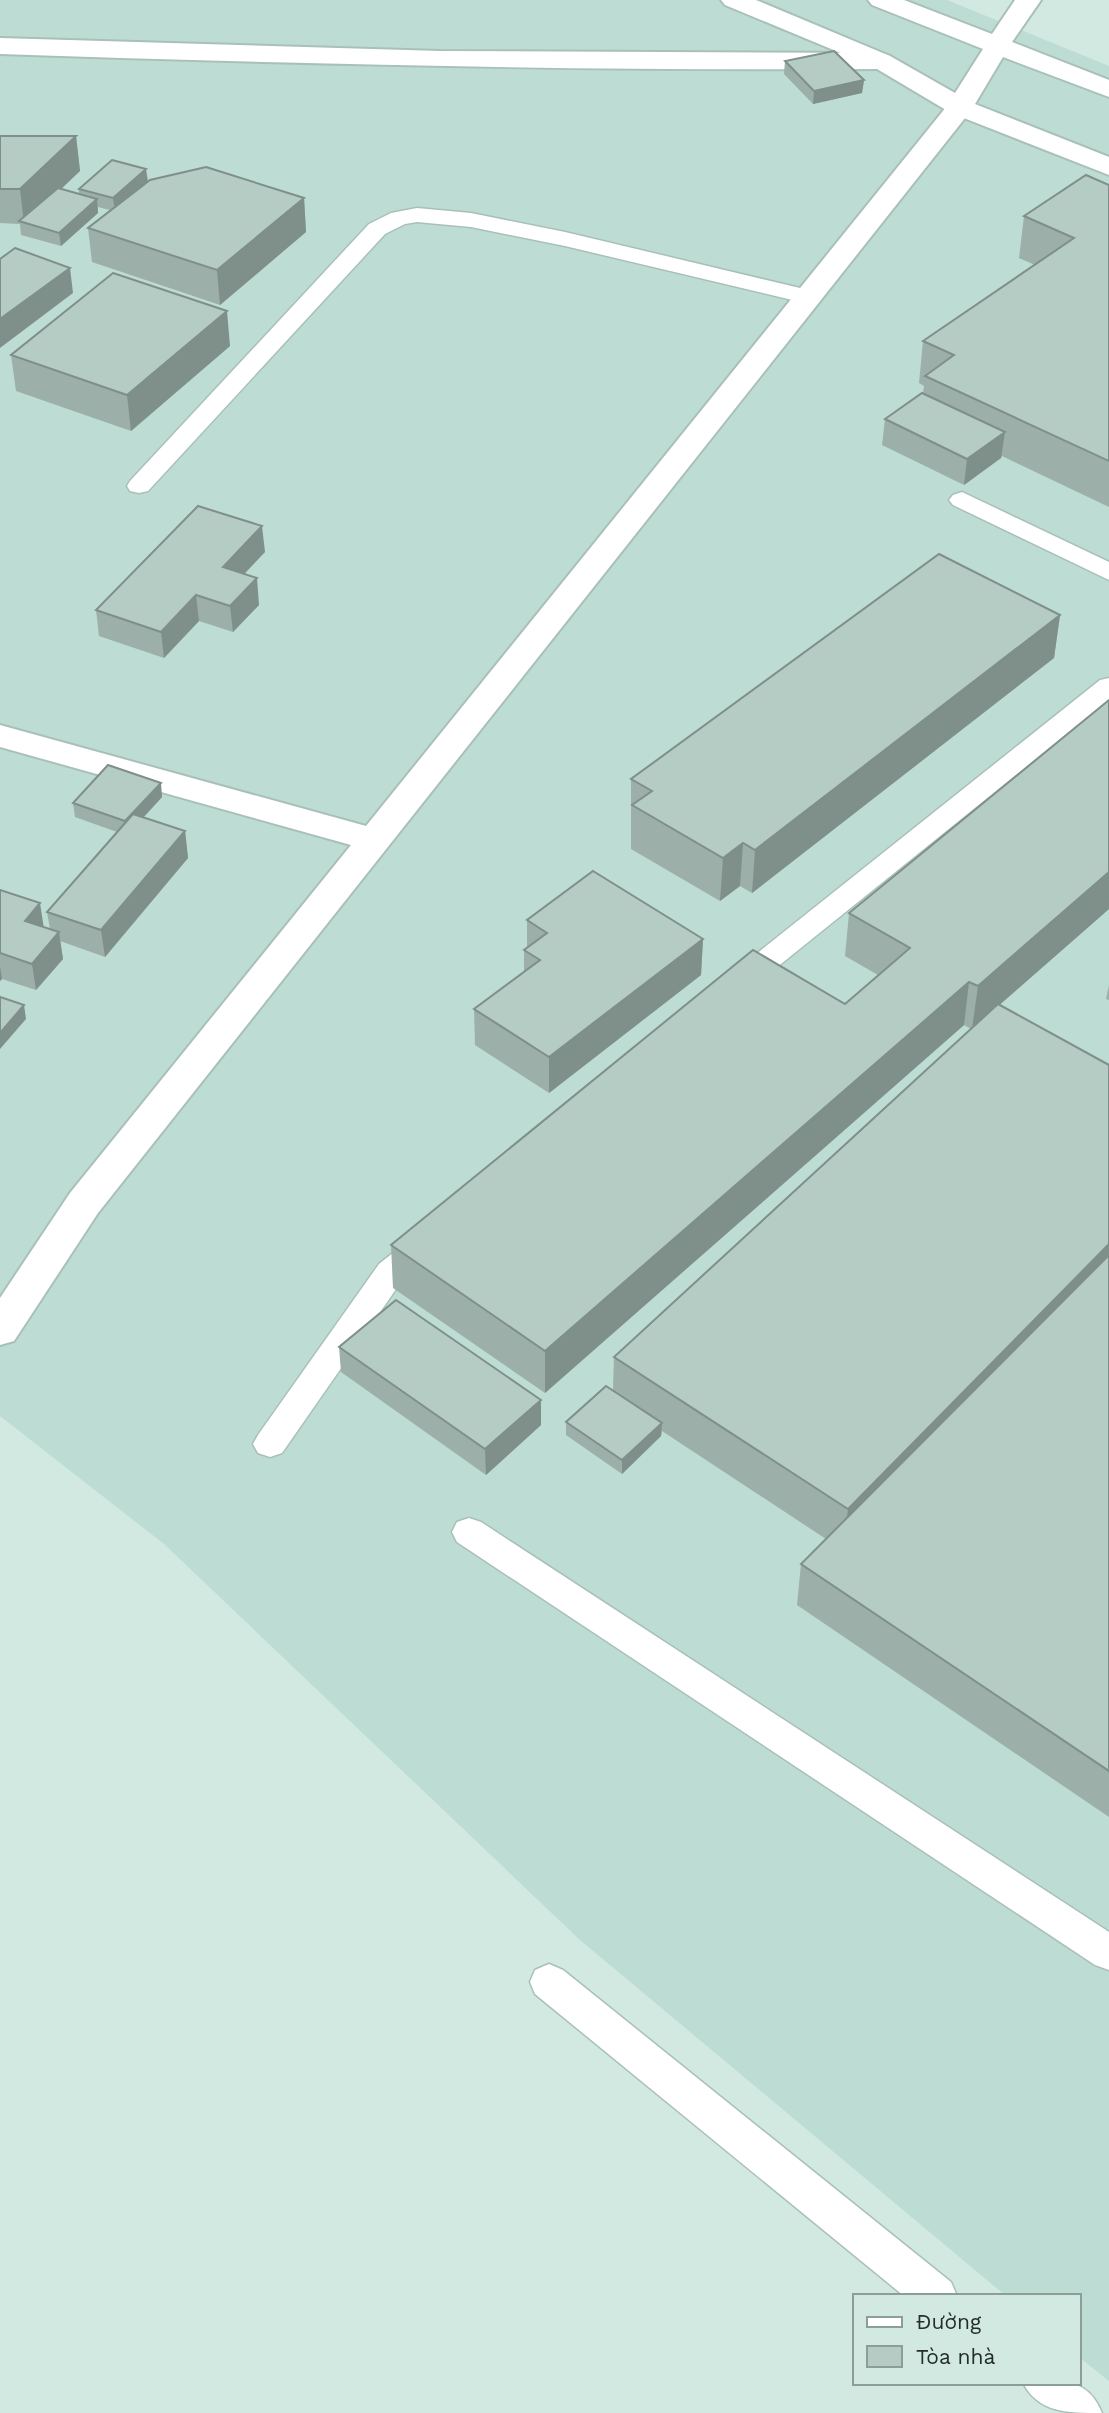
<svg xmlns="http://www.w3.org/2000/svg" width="1109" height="2413" viewBox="0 0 1109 2413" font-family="'Work Sans',sans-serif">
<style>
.built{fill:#bddcd3}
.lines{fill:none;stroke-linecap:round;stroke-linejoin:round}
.service-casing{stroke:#a9c0b9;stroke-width:3}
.minor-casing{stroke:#a9c0b9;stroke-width:4}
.tertiary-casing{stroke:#a9c0b9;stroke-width:4}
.service{fill:#fff;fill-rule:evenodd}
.minor{fill:#fff;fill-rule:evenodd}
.tertiary{fill:#fff;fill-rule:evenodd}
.wall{fill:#9cafa9}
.shaded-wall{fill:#7f8f89}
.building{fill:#b5ccc4;stroke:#7f8f89;stroke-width:2}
</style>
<rect width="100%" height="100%" fill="#d1e9e1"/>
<!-- built -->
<polygon class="built" points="0,0 947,0 1109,66 1109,2381 1079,2357 1079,2296 1006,2296 580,1940 164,1544 0,1416"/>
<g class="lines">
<defs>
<g id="service">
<polygon points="417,208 471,213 565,232 817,292 821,297 817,302 809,304 565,246 471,227 417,222 405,224 385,234 148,491 139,493 130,491 127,486 130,481 369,224 391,213"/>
<polygon points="962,492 1109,562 1109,580 953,505 949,500 953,495"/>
<polygon points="1109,678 1109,700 746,992 736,995 726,992 721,985 726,978 1100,680"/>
<polygon points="425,1232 436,1236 441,1244 436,1252 401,1282 282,1453 270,1457 258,1453 253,1444 258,1435 379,1264 414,1236"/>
<polygon points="469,1518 481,1522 1109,1932 1109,1970 1095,1965 457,1542 452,1532 457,1522"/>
<polygon points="549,1964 563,1970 951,2282 957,2296 904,2296 535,1994 530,1982 535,1970"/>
<path d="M 1023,2383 C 1059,2383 1086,2374 1102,2413 C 1067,2413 1039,2413 1023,2383 Z"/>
</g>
<g id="minor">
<path d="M 0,38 L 440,51 L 881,53 L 890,56 L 894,61 L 890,66 L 881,69 C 587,71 294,64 0,54 Z"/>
<polygon points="960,99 969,101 973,107 969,113 98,1213 14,1341 0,1345 0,1298 70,1193 351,845 0,747 0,725 366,826 951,101"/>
</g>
<polygon id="tertiary" points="721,0 756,0 890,56 955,93 983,49 872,5 868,0 904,0 992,34 1015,0 1041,0 1012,42 1109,80 1109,97 1003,57 975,104 1109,157 1109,175 951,113 872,66 725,5"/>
</defs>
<!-- service casing -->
<use href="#service" class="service-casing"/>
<!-- minor casing -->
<use href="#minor" class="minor-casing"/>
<!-- tertiary casing -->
<use href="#tertiary" class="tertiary-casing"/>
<!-- service -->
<use href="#service" class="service"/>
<!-- minor -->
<use href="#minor" class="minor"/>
<!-- tertiary -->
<use href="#tertiary" class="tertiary"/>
</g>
<!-- wall -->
<g class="wall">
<polygon points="785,61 864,80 862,93 813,104 784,74"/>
<polygon points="0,136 76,136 80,171 61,189 79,194 79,189 147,182 304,198 306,232 220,305 92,262 88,228 110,210 98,207 98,213 61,246 21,235 20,224 0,223"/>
<polygon points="1109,185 1109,507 1002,456 1001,458 964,485 882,445 885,419 923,393 924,386 919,383 923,341 1035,265 1019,258 1024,216"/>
<polygon points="230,346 131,431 16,391 11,355"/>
<polygon points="265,552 244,574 259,605 233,632 199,621 164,658 99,636 96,610"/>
<polygon points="1060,615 1054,658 752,893 740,886 720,901 631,849 631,779"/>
<polygon points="162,797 144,817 185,831 188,858 105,957 60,941 63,959 36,990 2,979 0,981 0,890 44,927 50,929 47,912 117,832 75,817 73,803"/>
<polygon points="1109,909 999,1005 1109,1065 1109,1817 797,1605 801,1564 826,1539 662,1431 661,1436 622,1474 566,1435 566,1422 613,1390 614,1357 971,1029 964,1025 545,1393 393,1288 391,1245 845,1004 878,975 845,956 849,913"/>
<polygon points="527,920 703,939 701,975 549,1093 475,1045 474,1009 524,972 524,950 527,947"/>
<polygon points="1109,985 1109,1000 1106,999"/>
<polygon points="339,1347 541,1400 541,1425 486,1475 341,1372"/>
</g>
<!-- shaded-wall -->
<g class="shaded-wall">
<polygon points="864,80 862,93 813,104 814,91"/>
<polygon points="76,136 80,171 24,224 20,189"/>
<polygon points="146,169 148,182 115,212 113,198"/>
<polygon points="304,198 306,232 220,305 217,270"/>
<polygon points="97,199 98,213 61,246 59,233"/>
<polygon points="70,268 73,293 0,348 0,319"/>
<polygon points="227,311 230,346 131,431 127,395"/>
<polygon points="1005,432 1001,458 964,485 967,459"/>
<polygon points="262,526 265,552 226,593 223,567"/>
<polygon points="257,578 259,605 233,632 230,606"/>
<polygon points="196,595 199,621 164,658 161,632"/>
<polygon points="1060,615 1054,658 752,893 755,850"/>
<polygon points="161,783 162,797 127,835 125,821"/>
<polygon points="185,831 188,858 105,957 101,930"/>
<polygon points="743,843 740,886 720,901 723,858"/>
<polygon points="1109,872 1109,909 972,1029 978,986"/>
<polygon points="40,903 44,929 25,921"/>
<polygon points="59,932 63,959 36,990 32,964"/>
<polygon points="703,939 701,975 549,1093 549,1057"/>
<polygon points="0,966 2,979 0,981"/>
<polygon points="969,982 964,1025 545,1393 545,1351"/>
<polygon points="24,1005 26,1019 0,1049 0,1033"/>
<polygon points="1109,1244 1109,1278 843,1550 848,1509"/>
<polygon points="541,1400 541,1425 486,1475 485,1449"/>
<polygon points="662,1423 661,1436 622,1474 622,1460"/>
</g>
<!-- building -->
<g class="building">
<polygon points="834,51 864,80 814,91 785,61"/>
<polygon points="0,136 76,136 20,189 0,189"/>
<polygon points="112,160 146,169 113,198 79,189"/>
<polygon points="206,167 304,198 217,270 88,228 150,180"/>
<polygon points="1086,175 1109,185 1109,461 925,376 954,355 923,341 1074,238 1024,216"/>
<polygon points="58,188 97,199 59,233 19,221"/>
<polygon points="15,248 70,268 0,319 0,259"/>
<polygon points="113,273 227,311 127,395 11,355"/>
<polygon points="922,393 1005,432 967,459 885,419"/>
<polygon points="198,506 262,526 223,567 257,578 230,606 196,595 161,632 96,610"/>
<polygon points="939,554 1060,615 755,850 743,843 723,858 632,805 652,791 631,779"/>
<polygon points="1109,700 1109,872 978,986 969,982 545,1351 391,1245 753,950 845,1004 910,948 849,913"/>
<polygon points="108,765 161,783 125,821 73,803"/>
<polygon points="133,814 185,831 101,930 47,912"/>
<polygon points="593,871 703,939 549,1057 474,1009 540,960 524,950 547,933 527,920"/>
<polygon points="0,890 40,903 25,921 59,932 32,964 0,953"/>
<polygon points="0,997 24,1005 0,1033"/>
<polygon points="998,1004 1109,1065 1109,1244 848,1509 614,1357"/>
<polygon points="1109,1255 1109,1771 801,1564"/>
<polygon points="396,1300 541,1400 485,1449 339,1347"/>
<polygon points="606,1386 662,1423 622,1460 566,1422"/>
</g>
<!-- legend -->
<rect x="853" y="2294" width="228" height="91" fill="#d1e9e1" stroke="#8c9e98" stroke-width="2"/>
<rect x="867" y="2317" width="35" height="10" fill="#ffffff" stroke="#8c9e98" stroke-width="2"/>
<text x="916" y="2329" font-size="21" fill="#242d2a">Đường</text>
<rect x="867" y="2346" width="35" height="21" fill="#b5ccc4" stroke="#8c9e98" stroke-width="2"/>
<text x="916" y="2364" font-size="21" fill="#242d2a">Tòa nhà</text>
</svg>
